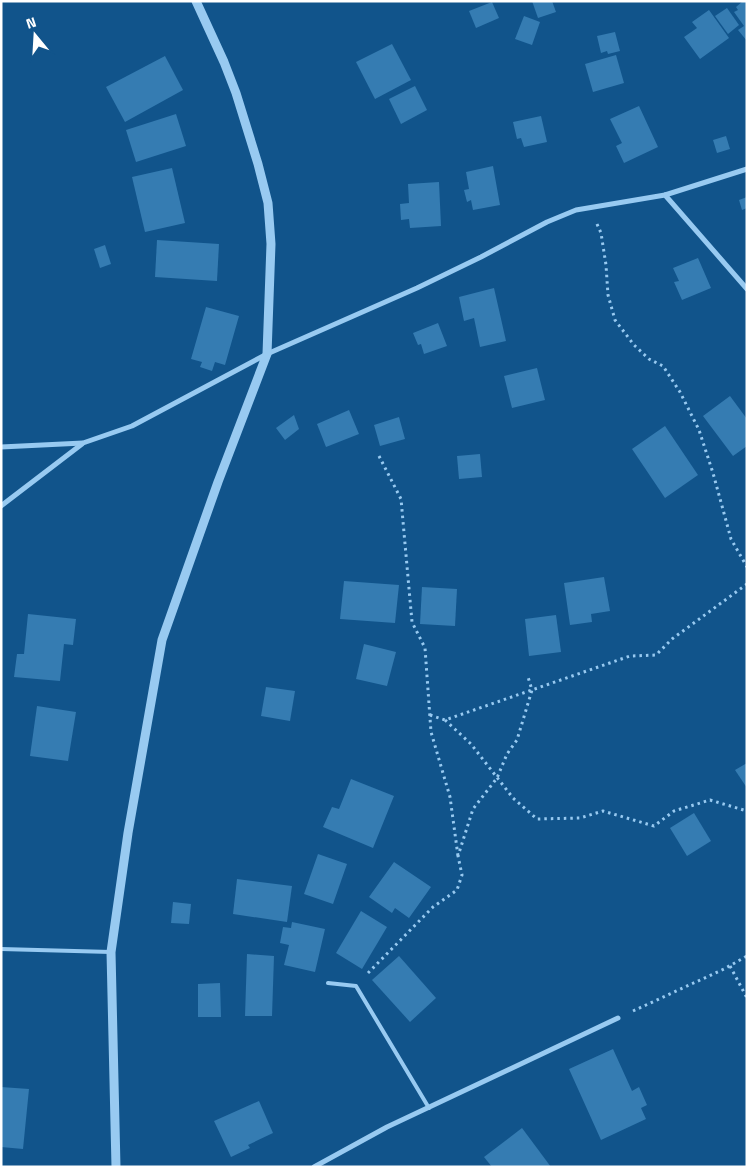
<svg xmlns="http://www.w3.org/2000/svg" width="748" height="1168" viewBox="0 0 748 1168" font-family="'Titillium Web',sans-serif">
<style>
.building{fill:#357cb2}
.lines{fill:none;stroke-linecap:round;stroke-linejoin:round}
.path{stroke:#98caf1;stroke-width:3;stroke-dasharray:2.5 4;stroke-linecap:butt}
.service{stroke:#98caf1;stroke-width:4}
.minor{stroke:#98caf1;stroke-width:5}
.tertiary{stroke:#98caf1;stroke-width:9}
</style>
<rect width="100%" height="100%" fill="#11548b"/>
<!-- building -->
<g class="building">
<polygon points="532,1 552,1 556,12 538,18"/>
<polygon points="743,1 747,1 747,41 738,30 744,26 734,12 738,10 736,7"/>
<polygon points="492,2 499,18 476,28 469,11"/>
<polygon points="727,8 739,25 728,34 715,16"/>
<polygon points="709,10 729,38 700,59 684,37 697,28 692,22"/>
<polygon points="524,16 540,22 532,45 515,39"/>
<polygon points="615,32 620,51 608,54 607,51 601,53 597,36"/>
<polygon points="392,44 411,80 375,99 356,62"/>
<polygon points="616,55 624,83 593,92 585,64"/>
<polygon points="165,56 183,90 125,122 106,87"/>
<polygon points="415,86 427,110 401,124 389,99"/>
<polygon points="639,106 658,147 624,163 616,146 622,143 610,119"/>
<polygon points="176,114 186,146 136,162 126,130"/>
<polygon points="541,116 547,142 524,147 521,138 517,139 513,122"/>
<polygon points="726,136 730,149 717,153 713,140"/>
<polygon points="493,166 500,205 473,210 471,200 467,202 464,190 469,189 466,172"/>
<polygon points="172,168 185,223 145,232 132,177"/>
<polygon points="439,182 441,226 410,228 409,219 401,220 400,204 409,203 408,184"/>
<polygon points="747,197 747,208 742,210 739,200"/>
<polygon points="157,240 219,244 217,281 155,277"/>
<polygon points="105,245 111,264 100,268 94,249"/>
<polygon points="698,258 711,288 682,300 674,282 679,281 673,268"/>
<polygon points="494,288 506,341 480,347 474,318 464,321 459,297"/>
<polygon points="206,307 239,316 225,365 215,362 212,371 200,367 202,362 191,359"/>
<polygon points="438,323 447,346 424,354 421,344 418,345 413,333"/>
<polygon points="537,368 545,400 512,408 504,376"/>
<polygon points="730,396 747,419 747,446 733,456 703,416"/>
<polygon points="349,410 359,434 326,447 317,424"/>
<polygon points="294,415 299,429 285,440 276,428"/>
<polygon points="399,417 405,439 380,446 374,425"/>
<polygon points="665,426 698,475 665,498 632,449"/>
<polygon points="480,454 482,477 459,479 457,456"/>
<polygon points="604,577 610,611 591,614 592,622 570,625 564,583"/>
<polygon points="344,581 399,585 395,623 340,619"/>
<polygon points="422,587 457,589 455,626 420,624"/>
<polygon points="28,614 76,619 73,645 64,644 60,681 14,677 17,654 24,654"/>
<polygon points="556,615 561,652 529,656 525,619"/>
<polygon points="364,644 396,652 387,686 356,679"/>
<polygon points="266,687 295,691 290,721 261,716"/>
<polygon points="37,706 76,712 68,761 30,756"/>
<polygon points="747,763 747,788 735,770"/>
<polygon points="351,779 394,796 373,848 323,827 332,807 339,809"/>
<polygon points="694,813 711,841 687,856 670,828"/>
<polygon points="318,854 347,864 333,904 304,894"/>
<polygon points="394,862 431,887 409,918 395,908 392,913 369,897"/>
<polygon points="237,879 292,886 287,922 233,914"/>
<polygon points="173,902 191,904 189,924 171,923"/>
<polygon points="361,911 387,927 362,969 336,953"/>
<polygon points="292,922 325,929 315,972 284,965 289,945 280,943 283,927 291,928"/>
<polygon points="247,954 274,956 272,1016 245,1016"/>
<polygon points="399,956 436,998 410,1022 372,980"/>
<polygon points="220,983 221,1017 198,1017 198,984"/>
<polygon points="613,1049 632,1091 639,1087 647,1105 641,1108 646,1119 601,1140 569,1069"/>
<polygon points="1,1087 29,1089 23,1149 1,1147"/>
<polygon points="259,1101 273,1133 248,1145 250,1148 231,1157 214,1121"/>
<polygon points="522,1128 551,1167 492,1167 484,1157"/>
</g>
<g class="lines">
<!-- path -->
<g class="path">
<polyline points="597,224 601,233 606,265 608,295 615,320 634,345 649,359 663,366 680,392 699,430 713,473 731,539 747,567"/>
<polyline points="379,456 401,499 412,622 425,648 431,732 450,797 458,856"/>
<polyline points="430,715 445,720 630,656 656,655 672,639 747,584"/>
<polyline points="445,720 471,744 513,798 537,819 580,818 603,811 654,826 674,811 710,800 747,811"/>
<polyline points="730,966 747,998"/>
<polyline points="368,973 433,907 457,890 462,875 458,856 473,809 497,778 507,754 517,740 532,690 528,677"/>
<polyline points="633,1011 724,969 747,956"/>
</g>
<!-- service -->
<g class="service">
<polyline points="1,949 111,952"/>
<polyline points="328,983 356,986 429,1108"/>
</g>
<!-- minor -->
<g class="minor">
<polyline points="665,195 747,289"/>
<polyline points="1,447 83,443 132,426 267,354 417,288 481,257 547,222 576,210 665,195 747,169"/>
<polyline points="1,506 82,444"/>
<polyline points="314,1167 387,1127 618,1018"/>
</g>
<!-- tertiary -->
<polyline class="tertiary" points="116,1167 111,952 128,833 162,640 218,482 267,354 271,244 268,203 258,164 236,93 224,62 196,1"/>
</g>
<!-- border -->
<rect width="748" height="1168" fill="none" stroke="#ffffff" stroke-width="5"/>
<!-- north arrow -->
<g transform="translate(35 35) rotate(342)" stroke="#11548b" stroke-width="4" paint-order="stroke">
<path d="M0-4L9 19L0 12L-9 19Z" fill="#ffffff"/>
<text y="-8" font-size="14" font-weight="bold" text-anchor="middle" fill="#ffffff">N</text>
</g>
</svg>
